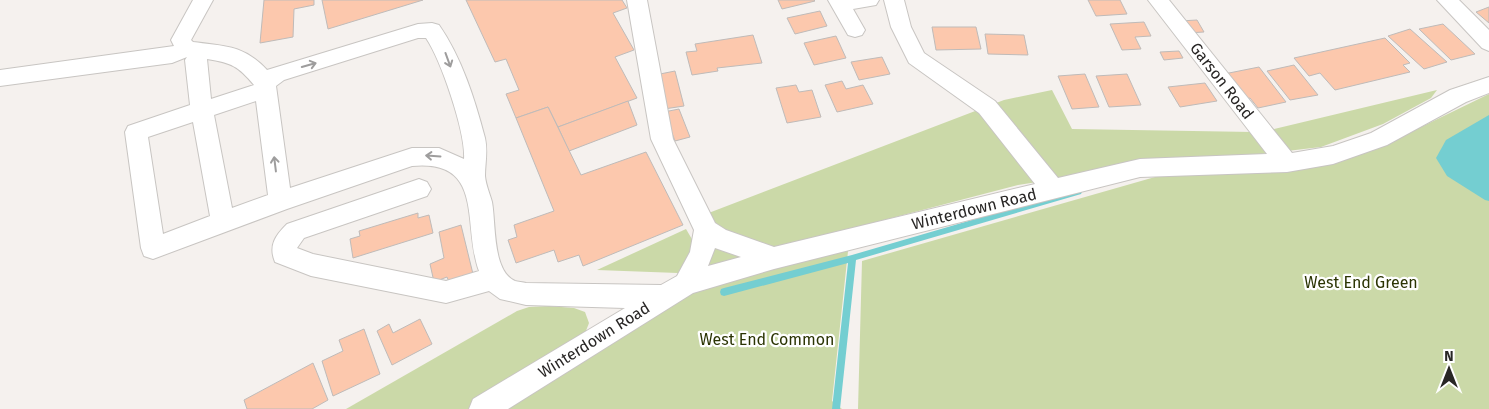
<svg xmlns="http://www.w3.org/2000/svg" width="1489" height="409" viewBox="0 0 1489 409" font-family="'Fira Sans',sans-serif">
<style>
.green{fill:#cbd9a8}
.water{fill:#74ced1}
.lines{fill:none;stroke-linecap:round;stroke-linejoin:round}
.stream{fill:#74ced1;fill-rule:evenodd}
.building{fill:#fcc8ad;stroke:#bfbbb9}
.minor-casing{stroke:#c8c5c2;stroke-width:2}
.minor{fill:#fff;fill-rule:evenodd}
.oneway{stroke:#9e9d9d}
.labels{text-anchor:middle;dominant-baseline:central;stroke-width:4.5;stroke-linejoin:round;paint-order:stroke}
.street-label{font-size:16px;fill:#282625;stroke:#fff}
.park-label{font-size:16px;fill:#2b3403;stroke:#fff}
</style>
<rect width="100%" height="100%" fill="#f5f1ee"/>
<!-- green -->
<g class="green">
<path d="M 1052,90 L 1072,129 L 1253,132 L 1270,130 L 1437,90 L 1431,98 L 1383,124 L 1321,147 L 1076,176 L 1018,185 L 773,249 C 744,241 727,237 706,214 L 1004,100 Z"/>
<polygon points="1489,94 1489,409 858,409 862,261 1169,173 1384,145"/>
<polygon points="686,229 693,241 694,252 678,273 597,270"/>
<polygon points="849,242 832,401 842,409 498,409 691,289"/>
<polygon points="715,246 742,257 707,268"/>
<polygon points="549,306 574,308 585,312 589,323 584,336 474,409 346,409 517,311 529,307"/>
</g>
<!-- water -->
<polygon class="water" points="1489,115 1489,201 1485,200 1447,176 1436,158 1446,140"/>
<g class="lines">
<!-- stream -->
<polygon class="stream" points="1078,189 1081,190 1082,192 1081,194 856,260 840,409 832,409 848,263 724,296 721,295 720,292 721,289 724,288 852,255"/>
</g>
<!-- building -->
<g class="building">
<polygon points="264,0 314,0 314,5 294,9 293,37 260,43"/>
<polygon points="322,0 423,0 328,29"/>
<polygon points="466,0 622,0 627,8 613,13 634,50 615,57 637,98 558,127 548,107 516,118 506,94 519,90 506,59 495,62"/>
<polygon points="778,0 814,0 815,1 782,9"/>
<polygon points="1088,0 1120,0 1127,14 1096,16"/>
<polygon points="1489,7 1489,23 1476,12"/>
<polygon points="820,11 827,26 795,34 787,18"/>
<polygon points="1197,20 1204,32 1187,33 1180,21"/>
<polygon points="1144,22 1151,36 1135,37 1141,49 1122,50 1110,24"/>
<polygon points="1443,24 1475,54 1451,60 1419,29"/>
<polygon points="932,27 976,27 981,49 936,50"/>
<polygon points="1410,29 1447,62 1424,69 1388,36"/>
<polygon points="985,34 1024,35 1028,55 988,54"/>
<polygon points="753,35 762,63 717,68 718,71 692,75 686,52 697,51 695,44"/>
<polygon points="836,36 846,58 814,65 804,43"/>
<polygon points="1385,38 1410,63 1403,65 1410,72 1335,90 1320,73 1309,76 1294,58"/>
<polygon points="1179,51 1183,58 1164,60 1160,52"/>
<polygon points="882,57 890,74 859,80 851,62"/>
<polygon points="1294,65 1318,95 1290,100 1267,71"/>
<polygon points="1259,67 1286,102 1258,108 1250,98 1243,100 1224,74"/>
<polygon points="675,71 684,106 664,109 655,75"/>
<polygon points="1085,74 1099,107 1072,109 1058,76"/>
<polygon points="1127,74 1141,105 1109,107 1096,76"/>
<polygon points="842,81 846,89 863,85 873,104 837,112 825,85"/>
<polygon points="1205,83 1217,101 1180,107 1168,87"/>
<polygon points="796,85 799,92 812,90 821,117 787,123 776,88"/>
<polygon points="628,101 637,125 569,151 558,127"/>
<polygon points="548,107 581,175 646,152 683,225 583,266 579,255 558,262 554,250 516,263 508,240 517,237 514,225 554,211 516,118"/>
<polygon points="679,109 690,137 675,141 664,112"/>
<polygon points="418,213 418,218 429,215 433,233 353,258 350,239 360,236 359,231"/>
<polygon points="461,225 473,274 449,282 447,277 434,282 430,264 444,258 439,232"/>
<polygon points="420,319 432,344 392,365 377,331 389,324 393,333"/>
<polygon points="364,329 380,374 333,396 322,361 343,351 339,340"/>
<polygon points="313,363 328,400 312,409 247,409 244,400"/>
</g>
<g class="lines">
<defs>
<g id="minor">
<path d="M 193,0 L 213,0 L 191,40 L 193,42 C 224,46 244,45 267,70 L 418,24 L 432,23 L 439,25 C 462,58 475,100 485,138 C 488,152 485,163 485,176 C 486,186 490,194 492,202 C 496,223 492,271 515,281 C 518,282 523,282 526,283 L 661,285 L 677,276 L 690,252 L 694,230 L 651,139 L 627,0 L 647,0 L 673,139 L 715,223 L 726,230 L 774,247 L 1035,184 L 979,113 L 909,63 L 891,27 L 884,0 L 904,0 L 911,27 L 924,53 L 995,101 L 1058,178 L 1140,159 L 1267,154 L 1148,0 L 1169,0 L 1292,153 L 1333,146 L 1371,133 L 1450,90 L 1489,77 L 1489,93 L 1466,102 L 1387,145 L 1333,164 L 1287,172 L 1140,177 L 774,269 L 693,293 L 508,409 L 469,409 L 473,399 L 625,308 L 526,305 L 500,299 L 489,291 L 446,303 L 311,276 L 275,262 C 268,245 276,235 287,224 L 419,179 L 427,182 L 431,189 L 427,196 L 304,238 L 297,248 L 313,254 L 446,281 L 479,271 C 462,226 486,159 412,166 L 287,209 L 153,259 L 144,256 L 141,248 L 125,132 L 128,126 L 190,105 L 185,60 L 187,57 L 172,63 L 0,86 L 0,70 L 174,46 L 171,40 ZM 418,38 L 426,38 C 441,60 466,133 464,159 L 439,148 L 412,148 L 290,188 L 276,86 L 284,80 ZM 207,59 C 232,63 238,66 254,85 L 211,99 ZM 256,101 L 268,195 L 232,208 L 214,115 ZM 193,122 L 210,216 L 163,234 L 148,137 ZM 715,248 L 741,257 L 708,266 Z"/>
<polygon points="828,0 879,0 876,5 853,9 865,30 862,35 855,37 848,35"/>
<polygon points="1437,0 1459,0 1489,30 1489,51 1482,48"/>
</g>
</defs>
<!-- minor casing -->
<use href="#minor" class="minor-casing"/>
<!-- minor -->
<use href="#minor" class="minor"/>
</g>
<!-- one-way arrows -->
<defs><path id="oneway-shaft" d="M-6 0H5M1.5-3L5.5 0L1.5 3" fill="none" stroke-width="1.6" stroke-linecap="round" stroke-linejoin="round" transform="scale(1.25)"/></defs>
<g class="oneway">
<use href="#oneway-shaft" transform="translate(448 60) rotate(70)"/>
<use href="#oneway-shaft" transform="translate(309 65) rotate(-16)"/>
<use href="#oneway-shaft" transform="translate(433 156) rotate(-176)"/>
<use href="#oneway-shaft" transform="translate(275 164) rotate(-97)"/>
</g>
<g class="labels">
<!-- street labels -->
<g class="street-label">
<text transform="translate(1222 81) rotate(52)">Garson Road</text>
<text transform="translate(974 209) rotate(-14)">Winterdown Road</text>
<text transform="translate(594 340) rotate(-32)">Winterdown Road</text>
</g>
<!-- park labels -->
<g class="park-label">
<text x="1361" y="282">West End Green</text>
<text x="767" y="339">West End Common</text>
</g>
</g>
<!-- north arrow -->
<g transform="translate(1449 369)" stroke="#ffffff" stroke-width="4" paint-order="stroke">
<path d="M0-4L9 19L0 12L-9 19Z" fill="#282625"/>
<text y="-8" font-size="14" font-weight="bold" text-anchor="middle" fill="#282625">N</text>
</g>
</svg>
